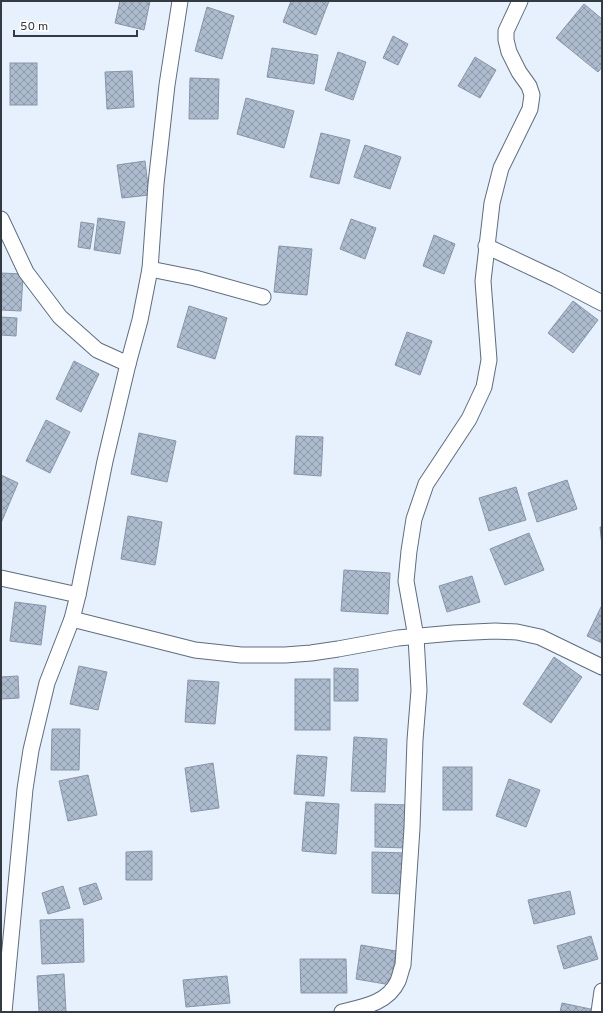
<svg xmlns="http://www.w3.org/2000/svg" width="603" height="1013" viewBox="0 0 603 1013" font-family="Overpass,sans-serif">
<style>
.building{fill:url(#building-cross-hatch);stroke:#8695a7}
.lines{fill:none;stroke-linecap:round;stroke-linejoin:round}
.minor-casing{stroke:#5f6d7f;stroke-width:17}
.minor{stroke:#fff;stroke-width:15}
</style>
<defs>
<pattern id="building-cross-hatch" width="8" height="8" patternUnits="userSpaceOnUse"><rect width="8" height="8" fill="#acbbce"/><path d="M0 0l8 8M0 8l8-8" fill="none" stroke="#8d99a9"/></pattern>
</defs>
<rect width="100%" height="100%" fill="#e7f1fd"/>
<!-- building -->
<g class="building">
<polygon points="120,1 150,1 144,30 115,23"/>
<polygon points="291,1 329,1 316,35 283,22"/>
<polygon points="584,4 602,19 602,67 598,72 556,38"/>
<polygon points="207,7 234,16 222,59 195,51"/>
<polygon points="393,36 408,44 398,65 383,58"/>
<polygon points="272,48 318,55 314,84 267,77"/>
<polygon points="338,52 366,62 353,100 325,90"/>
<polygon points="475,57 496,70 480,98 458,86"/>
<rect x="10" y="63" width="27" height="42"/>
<polygon points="132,71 134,107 107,109 105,72"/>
<polygon points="190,78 219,79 218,119 189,119"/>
<polygon points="246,98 294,111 284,148 237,134"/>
<polygon points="321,133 350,140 339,184 310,177"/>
<polygon points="365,145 401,157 390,189 354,177"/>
<polygon points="145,161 149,195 122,198 117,165"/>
<polygon points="98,218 125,222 120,254 94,250"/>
<polygon points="351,219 376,228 365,259 340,249"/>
<polygon points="81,222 94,224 90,249 78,247"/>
<polygon points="434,235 455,244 444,274 423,266"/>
<polygon points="279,246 312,249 307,295 274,292"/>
<polygon points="1,273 23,274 21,311 1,310"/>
<polygon points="573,301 598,320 573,353 548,333"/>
<polygon points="189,306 227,318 215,359 177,347"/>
<polygon points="1,317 17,318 16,336 1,335"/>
<polygon points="407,332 432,341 420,375 395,365"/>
<polygon points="74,361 99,374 81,412 56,399"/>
<polygon points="46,420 70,432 50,473 26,461"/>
<polygon points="139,433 176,441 167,482 131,474"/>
<polygon points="296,436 323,437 321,476 294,474"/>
<polygon points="1,475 18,483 1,523"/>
<polygon points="567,480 577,509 537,522 528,493"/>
<polygon points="516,487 526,520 489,531 479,498"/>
<polygon points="128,516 162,522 155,565 121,559"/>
<polygon points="600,527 602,527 602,546"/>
<polygon points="529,533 544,570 505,585 490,549"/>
<polygon points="344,570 390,573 388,614 341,611"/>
<polygon points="472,576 480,602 447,612 439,586"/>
<polygon points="15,602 46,606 41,645 10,641"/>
<polygon points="602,605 602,643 587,636"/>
<polygon points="554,657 582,677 551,723 523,704"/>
<polygon points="79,666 107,672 98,710 70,704"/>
<polygon points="334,668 358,669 358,701 334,701"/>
<polygon points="18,676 19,698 1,699 1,677"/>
<rect x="295" y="679" width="35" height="51"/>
<polygon points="188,680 219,682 215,724 185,722"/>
<polygon points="52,729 80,729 79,770 51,770"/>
<polygon points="354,737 387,739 385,792 351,791"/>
<polygon points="297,755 327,757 324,796 294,794"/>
<polygon points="213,763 219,808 191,812 185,768"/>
<rect x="443" y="767" width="29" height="43"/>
<polygon points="88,775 97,815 68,821 59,781"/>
<polygon points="509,779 540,790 526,827 496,816"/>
<polygon points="306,802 339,804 336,854 302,851"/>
<polygon points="375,804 408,805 407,848 375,847"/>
<polygon points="152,851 152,880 126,880 126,852"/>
<polygon points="372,852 407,853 406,894 372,893"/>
<polygon points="96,883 102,899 84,905 79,888"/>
<polygon points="63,886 70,908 48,914 42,893"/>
<polygon points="570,891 575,914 534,924 528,900"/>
<polygon points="83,919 84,962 42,964 40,920"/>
<polygon points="591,936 598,959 564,969 557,946"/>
<polygon points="361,945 396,951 391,985 356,979"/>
<polygon points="300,959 346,959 347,993 301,993"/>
<polygon points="64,974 66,1012 39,1012 37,976"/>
<polygon points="227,976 230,1003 186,1007 183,980"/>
<polygon points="562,1003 595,1010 595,1012 560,1012"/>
</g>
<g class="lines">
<defs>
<g id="minor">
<polyline points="1,219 26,272 60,317 97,350 128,364 105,461 78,595 72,619 47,683 31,750 25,789 4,1012"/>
<polyline points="486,246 556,279 602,303"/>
<polyline points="150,269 195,278 263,297"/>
<polyline points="128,364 140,320 150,269 156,184 167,85 180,1"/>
<polyline points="1,578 78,595"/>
<polyline points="72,619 195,650 241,655 285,655 311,653 338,649 398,638 453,633 495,631 517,632 540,637 602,667"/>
<path d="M 342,1012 C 363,1007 388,1003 398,981 C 400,976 401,970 403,965 L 412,828 L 415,740 L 419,690 L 416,637 L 406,581 L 409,551 L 414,519 L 426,484 L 469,419 L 484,387 L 489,360 L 483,281 L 492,203 L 501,168 L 530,109 L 532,95 L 529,86 L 519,72 L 509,52 L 506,40 L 506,31 L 520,1"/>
<polyline points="599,1012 602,991"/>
</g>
</defs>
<!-- minor casing -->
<use href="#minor" class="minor-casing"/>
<!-- minor -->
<use href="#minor" class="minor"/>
</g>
<!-- border -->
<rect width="603" height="1013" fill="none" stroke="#353b43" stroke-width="4"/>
<!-- scale -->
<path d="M14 30v6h123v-6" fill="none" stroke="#353b43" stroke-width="2"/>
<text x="20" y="30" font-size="12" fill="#353b43" stroke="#ffffff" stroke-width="3" paint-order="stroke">50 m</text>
</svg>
